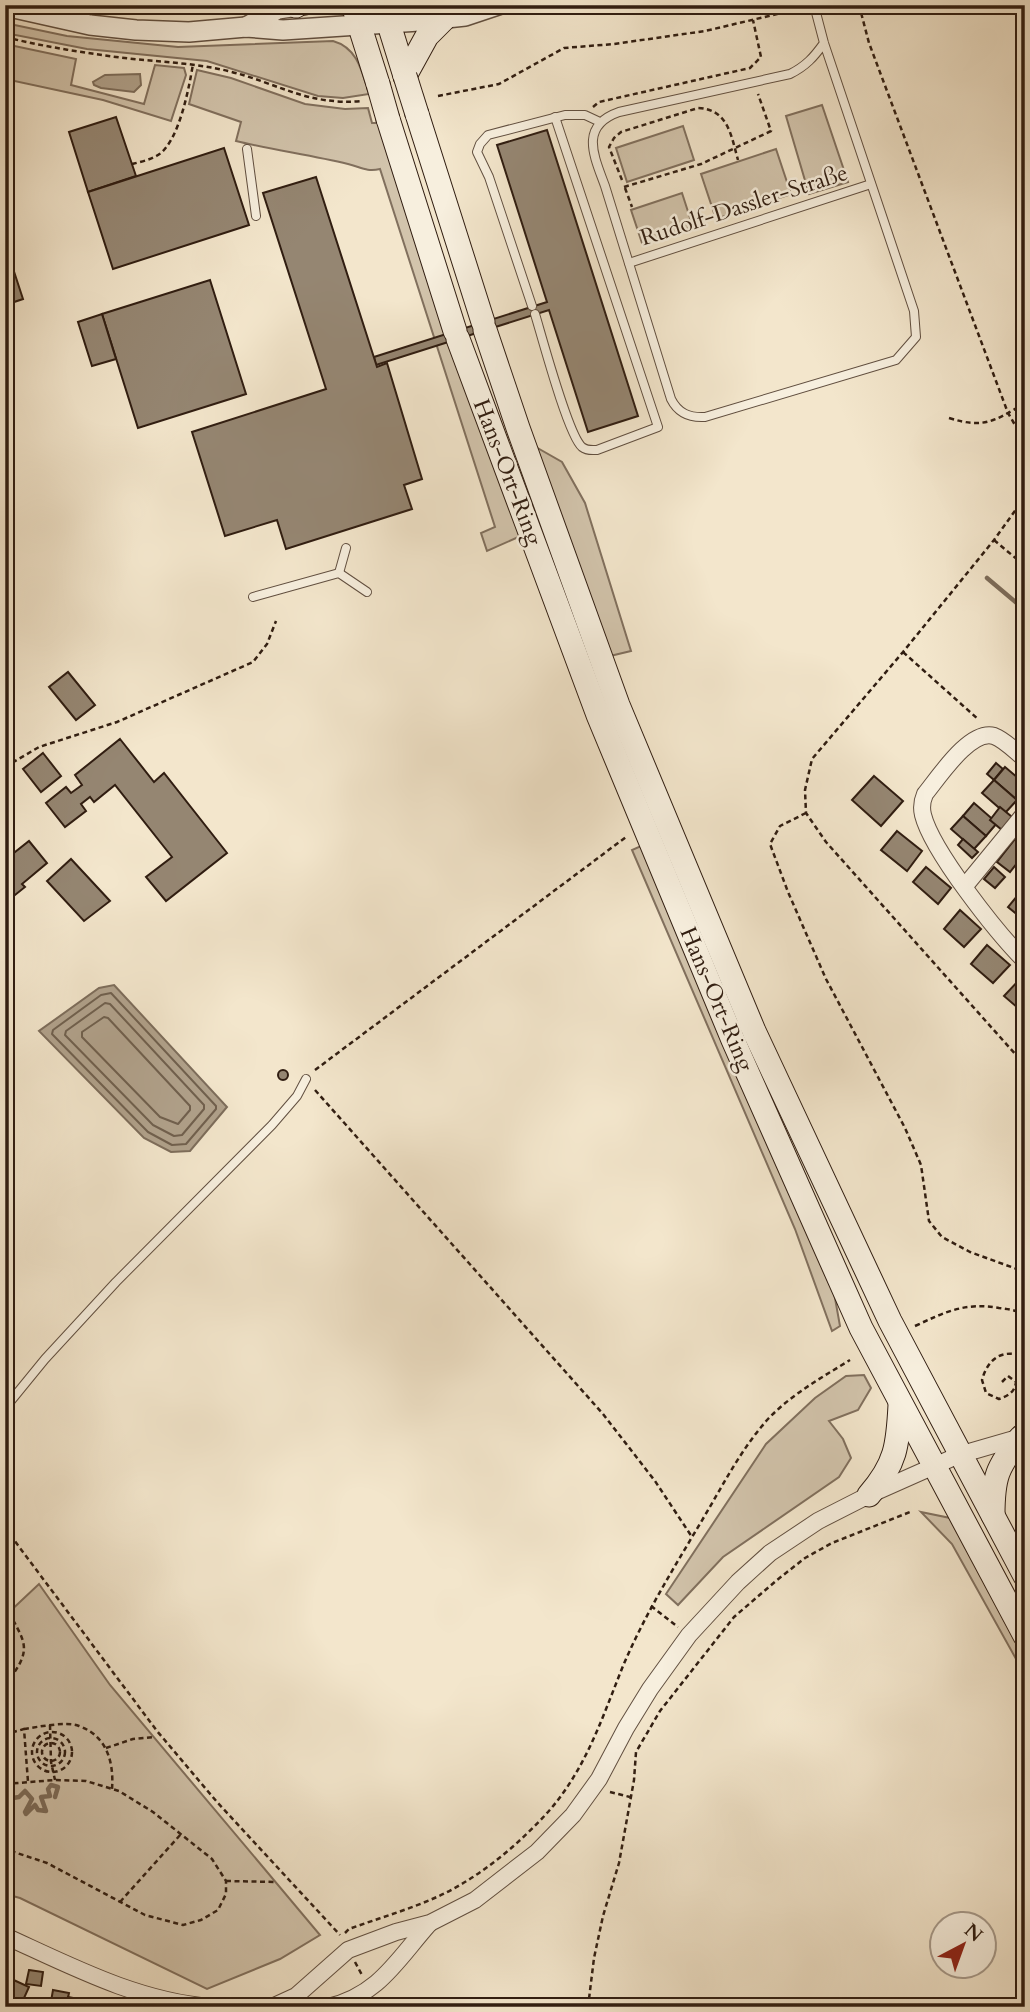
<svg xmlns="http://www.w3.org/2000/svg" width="1030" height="2012" viewBox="0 0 1030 2012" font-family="Cardo,serif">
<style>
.green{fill:#d2c4ac;stroke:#81705e;stroke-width:2}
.water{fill:#b1a28c;stroke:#7d6d5b;stroke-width:2}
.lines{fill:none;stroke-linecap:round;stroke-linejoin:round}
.shore{stroke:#70604e;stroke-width:2}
.stream{stroke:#7d6d5b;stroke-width:4.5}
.building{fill:#958672;stroke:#301d11;stroke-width:2}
.service-casing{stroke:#614f40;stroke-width:10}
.minor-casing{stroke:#614f40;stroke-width:18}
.tertiary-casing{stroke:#614f40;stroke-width:22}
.secondary-casing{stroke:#301d11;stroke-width:25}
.path{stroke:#301d11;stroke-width:2.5;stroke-dasharray:5 3.5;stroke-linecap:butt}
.service{stroke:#f7efde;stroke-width:8}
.minor{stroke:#f7efde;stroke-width:16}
.tertiary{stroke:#f7efde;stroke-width:19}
.secondary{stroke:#f7efde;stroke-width:23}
.secondary-bridge-casing{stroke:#301d11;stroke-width:25;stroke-linecap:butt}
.secondary-bridge{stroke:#f7efde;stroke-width:23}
.labels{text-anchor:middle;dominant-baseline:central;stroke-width:5;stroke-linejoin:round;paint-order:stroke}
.street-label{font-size:23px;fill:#301d11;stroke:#f7efde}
</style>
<rect width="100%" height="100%" fill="#f3e6cc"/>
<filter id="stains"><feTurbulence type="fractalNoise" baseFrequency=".00286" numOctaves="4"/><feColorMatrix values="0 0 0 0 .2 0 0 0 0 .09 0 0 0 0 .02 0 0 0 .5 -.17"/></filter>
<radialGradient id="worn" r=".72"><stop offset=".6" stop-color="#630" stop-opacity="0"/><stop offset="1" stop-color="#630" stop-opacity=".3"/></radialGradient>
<!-- green -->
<g class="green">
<path d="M 5,23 L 67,36 L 178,47 L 333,41 C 358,48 362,72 369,94 L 343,98 L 318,96 L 207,61 L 87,49 L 5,33 Z"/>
<polygon points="5,44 76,59 71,85 144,104 155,65 184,68 186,75 171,121 103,100 5,79"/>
<path d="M 197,70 L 231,78 L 305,104 L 345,109 L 368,108 L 372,123 L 381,123 L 523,535 L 487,551 L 481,533 L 495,527 L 380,169 C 366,172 361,167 348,164 C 311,155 273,150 236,141 L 241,122 L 189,104 Z"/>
<polygon points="822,105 848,182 809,194 786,116"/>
<polygon points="683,126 694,160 627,182 616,148"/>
<polygon points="776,149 791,194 716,219 701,174"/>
<polygon points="682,193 693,227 642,243 631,210"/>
<polygon points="534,446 562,462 585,503 631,651 610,656"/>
<polygon points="641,846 833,1287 840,1326 832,1331 795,1229 632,850"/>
<polygon points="864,1375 871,1388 858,1410 829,1421 843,1439 851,1458 839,1477 723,1557 678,1605 666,1594 766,1444 815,1398 846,1376"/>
<polygon points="921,1512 950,1518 1025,1654 1025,1675 952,1544"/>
<polygon points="39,1584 110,1685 320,1935 280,1959 207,1989 20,1898 5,1894 5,1616"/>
</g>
<!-- water -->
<g class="water">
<polygon points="140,74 141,85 134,92 101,88 94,85 93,82 105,75"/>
<polygon points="114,985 227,1107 190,1151 171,1152 144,1138 39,1031 99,988"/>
</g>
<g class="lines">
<!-- shore -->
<g class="shore">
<polygon points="111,993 216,1106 216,1109 186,1144 172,1145 148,1132 52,1034 53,1030 101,995"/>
<polygon points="105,1003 110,1004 204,1105 204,1109 182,1135 174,1136 153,1125 65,1035 66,1031"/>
<polygon points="104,1017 108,1018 190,1106 190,1110 178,1124 160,1117 82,1037 82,1032"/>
</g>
<!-- stream -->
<g class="stream">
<polyline points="987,578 1025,610"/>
<polyline points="7,1799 19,1797 25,1791 32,1799 25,1812 26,1814 35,1805 38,1810 46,1811 41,1797 50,1796 48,1789 51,1785 58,1787 55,1797"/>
</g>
</g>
<!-- building -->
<g class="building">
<polygon points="116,117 136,176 88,192 69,132"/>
<polygon points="547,130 638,416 588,432 549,310 376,365 374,357 547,302 497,145"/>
<polygon points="224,148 249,225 113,269 88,192"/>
<polygon points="316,177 377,367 387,363 422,479 404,485 412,509 286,549 277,520 225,536 192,432 326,389 263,193"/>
<polygon points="5,244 23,299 5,305"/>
<polygon points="210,280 246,394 138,428 102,314"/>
<polygon points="102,314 116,359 92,366 78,322"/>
<polygon points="68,672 95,705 76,720 49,687"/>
<polygon points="120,739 154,782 164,773 227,853 166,901 146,877 172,857 115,785 94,802 90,797 81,804 86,811 65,827 46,803 66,787 71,793 82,785 75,775"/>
<polygon points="43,753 61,776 41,792 23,769"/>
<polygon points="996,763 1003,769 994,780 987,774"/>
<polygon points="1005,767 1025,784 1025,791 1017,800 994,780"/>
<polygon points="874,776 903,801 881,826 852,800"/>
<polygon points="994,780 1017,800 1005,813 982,793"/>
<polygon points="974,803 997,823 986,836 963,816"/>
<polygon points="1000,807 1012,817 1002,830 990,820"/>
<polygon points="963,816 986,836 974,849 951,829"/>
<polygon points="897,831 922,851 907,871 881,850"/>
<polygon points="963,839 978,852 972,858 958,845"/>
<polygon points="1015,839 1025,847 1025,853 1010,872 997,862"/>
<polygon points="29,841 47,863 22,884 25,887 5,903 5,867 8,865 5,860"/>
<polygon points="71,859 110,901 84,921 47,881"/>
<polygon points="926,867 951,888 938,904 913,882"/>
<polygon points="994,867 1005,877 995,888 984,879"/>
<polygon points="1018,895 1025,901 1025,921 1008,907"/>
<polygon points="960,910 981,929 964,947 944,929"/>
<polygon points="987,945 1010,965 993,983 971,964"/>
<polygon points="1020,979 1025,983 1025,1014 1004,996"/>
<circle cx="283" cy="1075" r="5"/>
<polygon points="29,1970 43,1972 41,1986 26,1984"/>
<polygon points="5,1976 29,1987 20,2007 5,2007"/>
<polygon points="53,1990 69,1993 66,2007 50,2007"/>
<polygon points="68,1997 84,2000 83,2007 66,2007"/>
</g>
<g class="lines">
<defs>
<g id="service">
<path d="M 814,5 L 824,43 L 914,311 L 916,337 L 896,360 L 705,417 C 689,418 678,413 671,399 L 605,186 C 594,156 579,126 619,112 L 790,74 C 806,66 814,57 824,43"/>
<polyline points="247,149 256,216"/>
<polyline points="629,263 871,184"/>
<polyline points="532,306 489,177 477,152 480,144 488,135 565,115 585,115 600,122"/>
<path d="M 535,314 C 542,337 568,435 582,447 C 587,451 592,450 597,450 L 658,427 L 555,117"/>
<polyline points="339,573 346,548"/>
<polyline points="253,597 339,573 367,592"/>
<polyline points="5,1408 45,1359 116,1282 272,1125 297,1096 306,1079"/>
</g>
<g id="minor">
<path d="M 1025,759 C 1016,752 1005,740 994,736 C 970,729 939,777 925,794 C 922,801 921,807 923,815 C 932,851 997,933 1025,961"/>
<polyline points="965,886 1025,813"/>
<path d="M 5,1936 C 71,1966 137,2001 211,2007"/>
<polyline points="272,2007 296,1996 348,1950 396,1932 430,1923 475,1900 537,1852 573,1815 599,1779 626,1728 650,1689 689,1635 738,1582 770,1553 818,1521 869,1495 959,1455 1021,1437"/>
<path d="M 328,2007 C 379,1995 397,1960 429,1924"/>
</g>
<g id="tertiary">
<polyline points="5,6 90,25 136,30 189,32 246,27 283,30 419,21 465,16 498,5"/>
<polyline points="246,27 278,9 304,5"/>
</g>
<g id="secondary">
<polyline points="353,5 378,84"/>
<polyline points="383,5 405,76"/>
<polyline points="296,6 297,5"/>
<polyline points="405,76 427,36 444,19"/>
<polyline points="417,114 483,322"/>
<polyline points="388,119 455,331"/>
<polyline points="485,330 518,428 618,705 754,1031 890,1321 1025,1576"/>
<polyline points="458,339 598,715 733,1040 861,1328 1025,1636"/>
<path d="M 869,1495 C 896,1464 898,1445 900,1405"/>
<path d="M 993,1515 C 993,1477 997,1467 1021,1437"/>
</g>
</defs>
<!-- service casing -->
<use href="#service" class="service-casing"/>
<!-- minor casing -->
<use href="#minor" class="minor-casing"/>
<!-- tertiary casing -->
<use href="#tertiary" class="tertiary-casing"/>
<!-- secondary casing -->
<use href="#secondary" class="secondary-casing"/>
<!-- path -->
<g class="path">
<polyline points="859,5 869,43 1008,413 1025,442"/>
<path d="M 5,37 C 41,46 79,52 116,57 C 154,62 191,62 228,71 C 278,83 307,106 363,101"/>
<polyline points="438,96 499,84 564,48 614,44 705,31 803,8"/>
<polyline points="593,107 599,102 750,68 761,57 753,20"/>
<path d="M 132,164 C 140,162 150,160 158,155 C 179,142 189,88 193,64"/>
<path d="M 622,180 L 609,147 L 614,138 L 621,132 L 698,108 C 728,109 731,135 738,160"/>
<polyline points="624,187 701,164 771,131 758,94"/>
<polyline points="625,188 632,207"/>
<path d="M 949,418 C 984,429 995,421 1025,403"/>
<polyline points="1025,497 994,540 903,652 812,759 805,790 806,813 826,842 1025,1065"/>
<polyline points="994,540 1025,566"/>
<polyline points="903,652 979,720"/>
<polyline points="5,767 39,747 117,722 253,662 267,644 276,621"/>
<polyline points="806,813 780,826 770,844 788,892 826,979 905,1128 921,1165 929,1221 942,1237 970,1252 1025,1272"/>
<polyline points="315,1070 626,837"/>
<polyline points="315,1090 603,1414 655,1481 692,1537"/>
<path d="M 915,1326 C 945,1312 965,1302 999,1308 C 1008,1309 1017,1310 1025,1315"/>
<path d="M 1002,1382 L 1008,1376 L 1016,1382 C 1015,1392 1008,1396 999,1399 L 986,1393 L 982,1380 C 988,1358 1003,1348 1025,1357"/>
<polyline points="5,1528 157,1731 217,1802 340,1935"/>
<path d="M 5,1605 C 25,1644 35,1647 5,1685"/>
<polyline points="651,1606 678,1627"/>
<polyline points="50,1725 51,1762 55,1780"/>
<polyline points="5,1729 10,1733 24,1729 28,1782"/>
<path d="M 24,1729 C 38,1727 66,1721 79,1726 C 107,1736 114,1762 112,1789"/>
<circle cx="52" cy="1752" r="20"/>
<circle cx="51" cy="1752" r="14"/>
<circle cx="51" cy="1752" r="9"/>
<polyline points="106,1748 133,1739 154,1737"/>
<polyline points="5,1784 55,1780 86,1781 119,1791 153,1812 212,1859 226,1881 226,1894 218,1910 201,1920 183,1925 145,1915 47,1863 5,1849"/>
<polyline points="610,1792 630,1797"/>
<polyline points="5,1798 8,1784"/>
<polyline points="226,1881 275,1882"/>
<polyline points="120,1902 181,1834"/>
<path d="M 345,1933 L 349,1929 C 379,1918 411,1909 439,1896 C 480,1877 518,1845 548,1812 C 586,1769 602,1718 623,1666 C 645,1614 675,1566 704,1517 C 724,1483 742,1448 768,1419 C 792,1394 821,1378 850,1360"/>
<polyline points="355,1962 362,1975"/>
<polyline points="250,2007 258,2000"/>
<polyline points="588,2007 594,1958 603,1916 619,1863 634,1780 636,1752 660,1711 734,1617 777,1580 805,1558 832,1543 910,1512"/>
</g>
<!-- service -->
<use href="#service" class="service"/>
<!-- minor -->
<use href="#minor" class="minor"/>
<!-- tertiary -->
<use href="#tertiary" class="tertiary"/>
<!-- secondary -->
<use href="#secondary" class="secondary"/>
<defs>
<g id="secondary-bridge">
<polyline points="405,76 417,114"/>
<polyline points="378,84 388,119"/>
</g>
</defs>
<!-- secondary-bridge casing -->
<use href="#secondary-bridge" class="secondary-bridge-casing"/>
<!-- secondary-bridge -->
<use href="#secondary-bridge" class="secondary-bridge"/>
</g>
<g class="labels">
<!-- street labels -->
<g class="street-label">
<text transform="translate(744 205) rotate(-18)">Rudolf-Dassler-Straße</text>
<text transform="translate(508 472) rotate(69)">Hans-Ort-Ring</text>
<text transform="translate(717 999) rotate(67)">Hans-Ort-Ring</text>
</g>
</g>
<!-- margin -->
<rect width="1030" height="2012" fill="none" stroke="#f3e6cc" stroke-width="28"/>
<rect x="7" y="7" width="1016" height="1998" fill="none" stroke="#301d11" stroke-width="3.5"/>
<rect x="14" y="14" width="1002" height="1984" fill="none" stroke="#301d11" stroke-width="2"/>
<!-- north arrow -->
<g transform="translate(963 1945) rotate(41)"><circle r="33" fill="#f7efde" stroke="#a79b8c" stroke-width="2"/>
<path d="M0-5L12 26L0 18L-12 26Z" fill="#8f2418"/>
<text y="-10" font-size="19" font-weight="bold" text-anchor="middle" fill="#301d11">N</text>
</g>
<rect width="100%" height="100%" filter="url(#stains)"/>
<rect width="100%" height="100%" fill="url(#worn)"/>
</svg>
